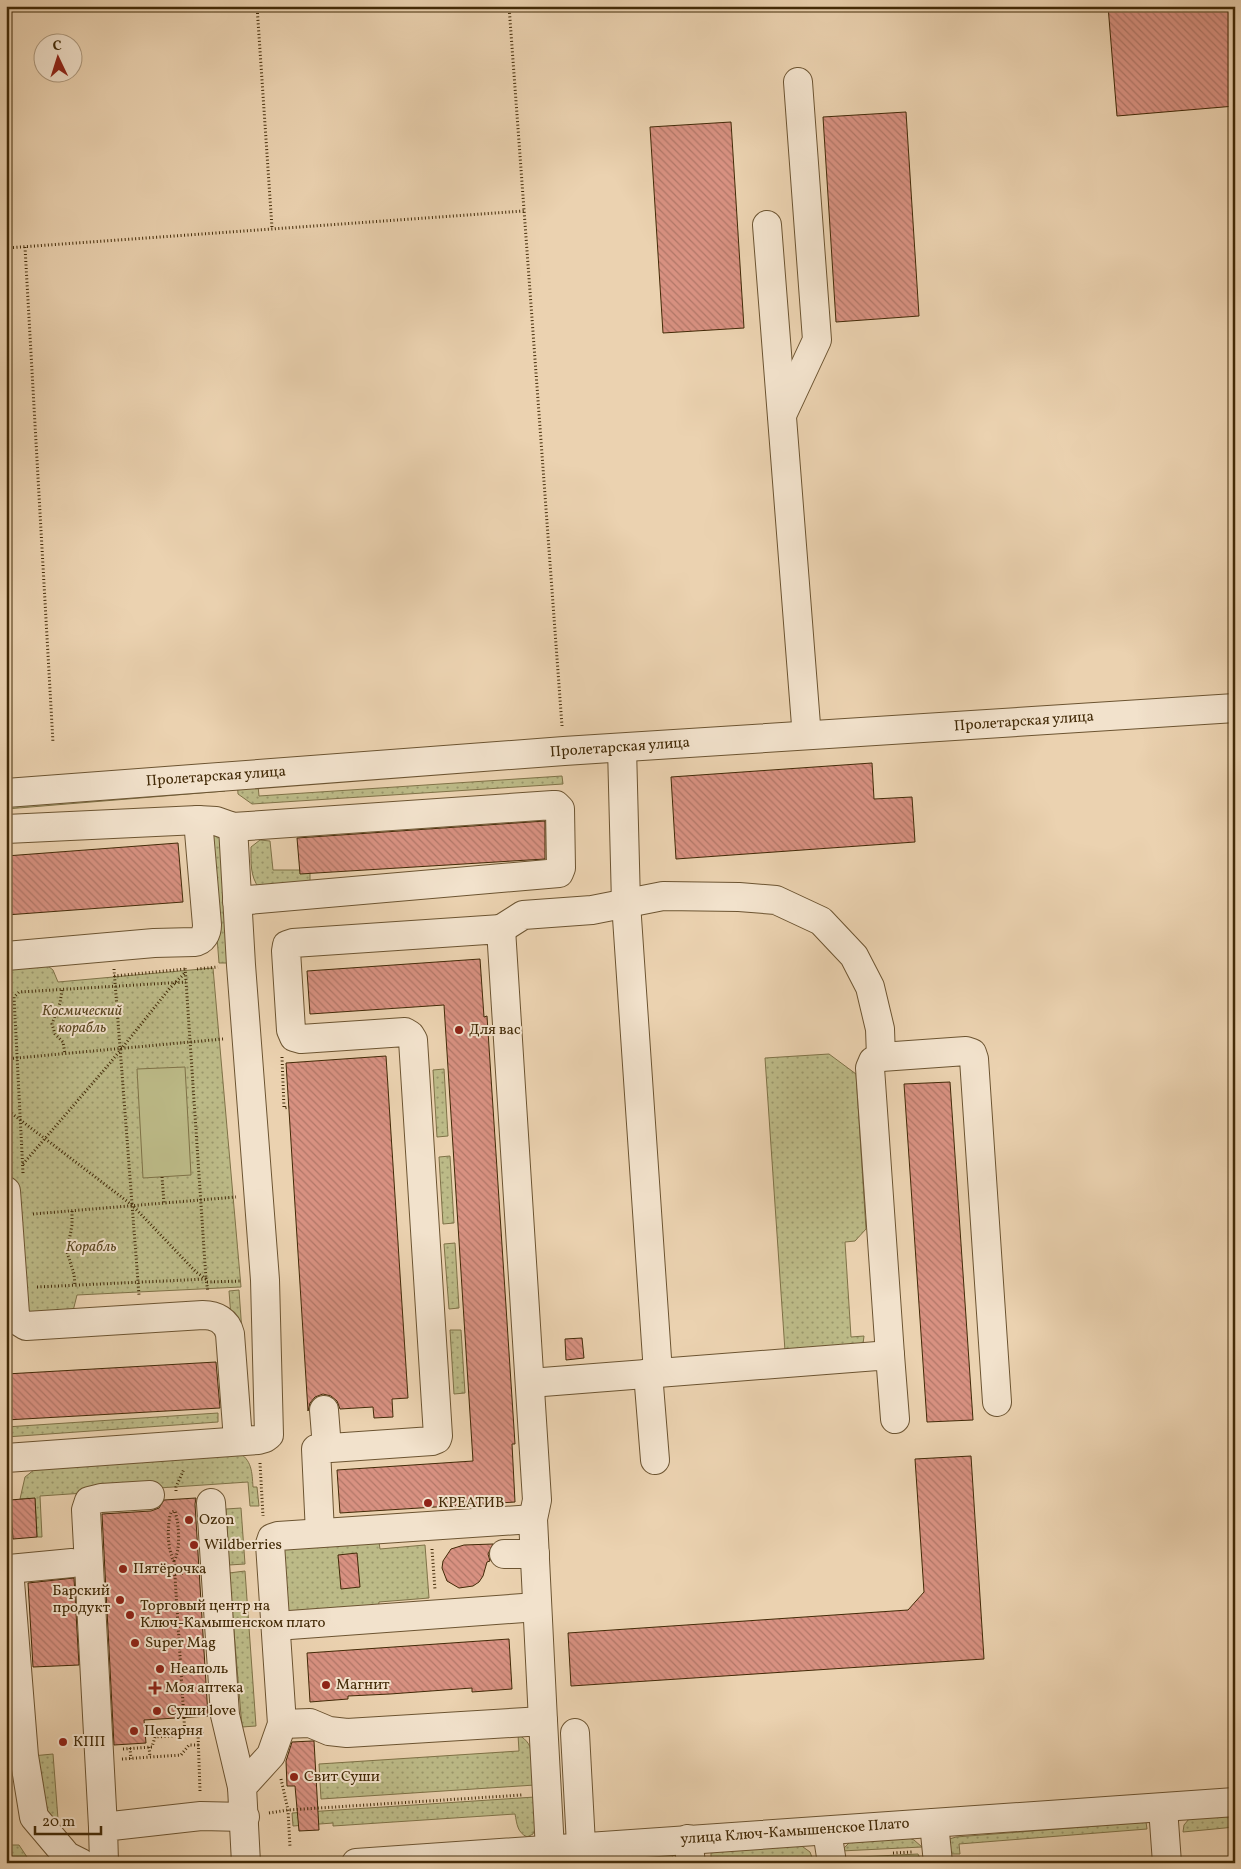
<svg xmlns="http://www.w3.org/2000/svg" width="1241" height="1869" viewBox="0 0 1241 1869" font-family="Vollkorn,serif">
<style>
.green{fill:url(#green-dots);stroke:#7f7247}
.forest{fill:url(#forest-crowns);stroke:#7f7247}
.pitch{fill:#bcba87;stroke:#7f7247}
.building{fill:url(#building-back-hatch);stroke:#422a07}
.lines{fill:none;stroke-linecap:round;stroke-linejoin:round}
.minor-casing{stroke:#6c5431;stroke-width:30}
.path{stroke:#422a07;stroke-width:3;stroke-dasharray:1 2.5;stroke-linecap:butt}
.minor{stroke:#f2e2cc;stroke-width:28}
.poi-dot{fill:#8f2418;stroke:#f2e2cc;stroke-width:2}
.labels{text-anchor:middle;dominant-baseline:central;stroke-width:4;stroke-linejoin:round;paint-order:stroke}
.street-label{font-size:15px;fill:#422a07;stroke:#f2e2cc}
.park-label{font-size:15px;font-style:italic;fill:#5a4721;stroke:#f2e2cc}
.poi-label{font-size:15px;fill:#422a07;stroke:#f2e2cc;text-anchor:start}
</style>
<defs>
<pattern id="green-dots" width="8" height="8" patternUnits="userSpaceOnUse" patternTransform="scale(1.25)"><rect width="8" height="8" fill="#bcba87"/><path d="M2 2h.1M6 6h.1" fill="none" stroke="#9a976c" stroke-width="1.8" stroke-linecap="round"/></pattern>
<pattern id="forest-crowns" width="20" height="18" patternUnits="userSpaceOnUse" patternTransform="scale(1.25)"><rect width="20" height="18" fill="#bcba87"/><path d="M2 6a3 3 0 1 1 6 0M12 15a3 3 0 1 1 6 0" fill="none" stroke="#9a976c"/></pattern>
<pattern id="building-back-hatch" width="6" height="6" patternUnits="userSpaceOnUse" patternTransform="scale(1.25)"><rect width="6" height="6" fill="#d89181"/><path d="M-1 5l2 2M0 0l6 6M5-1l2 2" fill="none" stroke="#b17768"/></pattern>
</defs>
<rect width="100%" height="100%" fill="#ebd2b0"/>
<filter id="stains"><feTurbulence type="fractalNoise" baseFrequency=".004" numOctaves="4"/><feColorMatrix values="0 0 0 0 .2 0 0 0 0 .09 0 0 0 0 .02 0 0 0 .5 -.17"/></filter>
<radialGradient id="worn" r=".72"><stop offset=".6" stop-color="#630" stop-opacity="0"/><stop offset="1" stop-color="#630" stop-opacity=".3"/></radialGradient>
<!-- green -->
<g class="green">
<polygon points="257,775 259,796 562,776 563,784 252,804 238,794 237,776"/>
<polygon points="224,780 225,791 6,809 6,799"/>
<polygon points="215,828 220,835 229,963 219,963 209,835"/>
<path d="M 260,840 L 270,841 L 273,870 L 310,870 L 310,890 L 259,888 C 250,876 251,863 251,847 Z"/>
<polygon points="39,959 53,970 58,982 213,968 241,1287 77,1295 73,1311 28,1315 13,1221 6,1067 6,968"/>
<polygon points="829,1054 856,1074 866,1229 855,1241 845,1242 851,1337 864,1336 863,1344 785,1351 765,1058"/>
<polygon points="444,1069 448,1136 437,1137 433,1070"/>
<polygon points="450,1156 454,1223 443,1224 439,1157"/>
<polygon points="455,1243 459,1308 449,1309 444,1244"/>
<polygon points="239,1290 248,1417 239,1421 229,1291"/>
<polygon points="450,1330 461,1330 465,1393 454,1394"/>
<polygon points="218,1413 218,1422 6,1437 6,1427"/>
<path d="M 238,1452 C 252,1460 252,1472 253,1487 L 257,1487 L 259,1506 L 250,1506 L 248,1482 L 40,1496 L 42,1537 L 37,1537 L 35,1499 L 20,1499 L 25,1477 L 39,1466 Z"/>
<polygon points="241,1508 245,1564 229,1565 226,1509"/>
<polygon points="379,1542 380,1549 425,1545 429,1598 379,1602 378,1609 292,1615 284,1609 280,1553 288,1547"/>
<polygon points="245,1571 256,1726 242,1727 229,1573"/>
<path d="M 518,1735 C 537,1743 533,1768 535,1785 L 321,1799 L 319,1764 L 519,1751 Z"/>
<polygon points="53,1754 59,1832 44,1819 32,1756"/>
<path d="M 535,1797 L 537,1824 L 533,1834 L 527,1837 C 517,1832 517,1824 515,1814 L 333,1826 L 333,1823 L 293,1826 L 292,1813 Z"/>
<polygon points="1235,1813 1235,1827 1183,1832 1184,1825 1189,1819"/>
<polygon points="1146,1822 1147,1829 959,1844 960,1854 949,1854 943,1841 956,1837"/>
<polygon points="904,1836 914,1840 922,1847 841,1851 853,1839"/>
<polygon points="799,1844 810,1852 813,1860 797,1863 720,1863 711,1858 711,1853 724,1847"/>
<polygon points="6,1845 19,1845 31,1863 6,1863"/>
<polygon points="918,1854 922,1863 839,1863 839,1858"/>
</g>
<!-- forest -->
<polygon class="forest" points="671,1854 676,1863 597,1863 607,1857"/>
<!-- pitch -->
<polygon class="pitch" points="185,1067 191,1175 143,1178 137,1069"/>
<!-- building -->
<g class="building">
<polygon points="1108,6 1235,6 1235,106 1117,116"/>
<polygon points="906,112 919,316 836,322 823,117"/>
<polygon points="731,122 744,328 663,333 650,127"/>
<polygon points="872,763 874,799 912,797 915,842 676,859 671,777"/>
<polygon points="545,821 545,859 300,874 297,838"/>
<polygon points="178,843 183,902 6,915 6,856"/>
<polygon points="480,959 484,1017 487,1016 515,1444 512,1444 515,1502 340,1513 337,1470 473,1461 444,1005 310,1014 307,971"/>
<polygon points="386,1056 408,1398 392,1399 393,1417 374,1418 373,1407 340,1409 337,1401 331,1396 323,1394 315,1397 310,1403 308,1411 286,1063"/>
<polygon points="950,1082 973,1420 927,1422 904,1084"/>
<polygon points="582,1338 584,1358 566,1360 565,1339"/>
<polygon points="216,1362 220,1408 6,1420 6,1374"/>
<polygon points="971,1456 984,1659 571,1686 568,1633 908,1610 924,1592 915,1459"/>
<polygon points="35,1498 37,1537 13,1539 10,1500"/>
<polygon points="196,1498 195,1504 208,1716 144,1720 146,1743 114,1745 102,1514 151,1511 159,1508 164,1500"/>
<polygon points="493,1544 488,1554 490,1561 487,1562 483,1576 479,1582 473,1586 459,1588 447,1581 442,1568 443,1561 451,1549 464,1545"/>
<polygon points="357,1553 360,1587 341,1589 338,1555"/>
<polygon points="74,1578 79,1665 33,1667 28,1583"/>
<polygon points="509,1639 512,1689 472,1692 472,1688 390,1694 348,1696 348,1699 310,1702 307,1653"/>
<polygon points="312,1741 314,1741 319,1830 299,1831 295,1786 287,1786 286,1761 292,1742"/>
</g>
<g class="lines">
<defs>
<g id="minor">
<polyline points="767,225 806,725"/>
<polyline points="782,415 817,340 798,82"/>
<polyline points="622,748 626,903 658,1373"/>
<polyline points="6,793 564,751 1235,708"/>
<polyline points="6,829 198,820"/>
<polyline points="501,929 523,915 592,910 663,896 739,897 776,900 821,921 854,956 870,987 880,1029 881,1057"/>
<path d="M 6,956 L 154,943 L 194,942 C 203,941 207,933 207,925 L 198,820 L 216,821 L 233,827 L 553,805 L 556,805 L 560,809 L 561,868 L 559,873 L 237,901"/>
<path d="M 6,1191 L 15,1314 L 18,1321 L 26,1326 L 203,1315 C 216,1315 227,1321 230,1334 L 238,1440"/>
<polyline points="890,1355 870,1068 873,1061 881,1057 966,1051 972,1053 974,1059 997,1402"/>
<polyline points="648,1373 655,1460"/>
<polyline points="530,1383 890,1355 895,1419"/>
<polyline points="324,1410 327,1448"/>
<polyline points="6,1458 258,1440 265,1438 269,1435 265,1280 241,965 233,827"/>
<polyline points="211,1503 225,1715 242,1787"/>
<polyline points="320,1533 316,1449 432,1441 437,1439 438,1436 413,1040 410,1035 405,1032 301,1039 294,1037 291,1030 286,951 287,945 293,943 501,929 537,1500 533,1519 543,1721"/>
<polyline points="504,1554 535,1554"/>
<polyline points="6,1569 9,1569 24,1756 34,1817 67,1856 81,1863"/>
<polyline points="9,1569 72,1563"/>
<polyline points="276,1626 537,1607"/>
<polyline points="282,1724 310,1723 329,1731 347,1733 543,1721 550,1850"/>
<polyline points="575,1733 582,1863"/>
<polyline points="1163,1808 1167,1863"/>
<polyline points="934,1823 938,1863"/>
<polyline points="103,1827 86,1510 89,1501 101,1498 150,1495"/>
<polyline points="827,1831 832,1863"/>
<polyline points="688,1839 691,1863"/>
<polyline points="104,1863 103,1827 201,1816 245,1817"/>
<polyline points="246,1863 242,1787 271,1755 282,1724 270,1544 272,1538 278,1536 533,1519"/>
<polyline points="356,1863 1235,1802"/>
</g>
</defs>
<!-- minor casing -->
<use href="#minor" class="minor-casing"/>
<!-- path -->
<g class="path">
<polyline points="257,6 272,228"/>
<polyline points="509,6 562,726"/>
<polyline points="25,247 53,743"/>
<polyline points="6,248 524,211"/>
<polyline points="114,969 139,1295"/>
<polyline points="197,969 218,967"/>
<polyline points="114,976 185,969"/>
<polyline points="62,990 60,1003 52,1024 55,1034 63,1042 65,1054"/>
<polyline points="282,1057 284,1108 289,1107"/>
<polyline points="6,1059 223,1039"/>
<polyline points="6,1109 132,1205 196,1272 206,1279 208,1292"/>
<polyline points="23,1164 110,1063 170,988 185,973"/>
<polyline points="23,1173 14,997 19,992 186,982"/>
<polyline points="162,1177 164,1203"/>
<polyline points="72,1211 72,1225 67,1252 74,1274 75,1285"/>
<polyline points="33,1214 236,1197"/>
<polyline points="207,1282 241,1281"/>
<polyline points="37,1287 206,1279 185,966"/>
<polyline points="260,1463 263,1516"/>
<polyline points="176,1491 176,1487 184,1469"/>
<polyline points="432,1549 435,1590"/>
<path d="M 174,1561 C 181,1549 179,1524 175,1511 L 171,1512 C 167,1525 167,1549 174,1561 L 185,1735"/>
<polyline points="175,1574 192,1572"/>
<polyline points="198,1734 200,1791"/>
<polyline points="149,1747 150,1757"/>
<polyline points="130,1748 131,1759"/>
<polyline points="123,1749 152,1747 155,1737 204,1734"/>
<polyline points="122,1759 181,1755 189,1745 199,1745"/>
<polyline points="281,1779 288,1810 290,1847"/>
<polyline points="269,1813 288,1810 522,1795"/>
<polyline points="893,1853 912,1852"/>
</g>
<!-- minor -->
<use href="#minor" class="minor"/>
</g>
<!-- markers -->
<g class="poi-dot">
<circle cx="459" cy="1030" r="5"/>
<circle cx="428" cy="1503" r="5"/>
<circle cx="189" cy="1520" r="5"/>
<circle cx="194" cy="1545" r="5"/>
<circle cx="123" cy="1569" r="5"/>
<circle cx="120" cy="1600" r="5"/>
<circle cx="130" cy="1615" r="5"/>
<circle cx="135" cy="1643" r="5"/>
<circle cx="160" cy="1669" r="5"/>
<circle cx="326" cy="1685" r="5"/>
<path d="M152.5 1680.5h5v5h5v5h-5v5h-5v-5h-5v-5h5z"/>
<circle cx="157" cy="1711" r="5"/>
<circle cx="134" cy="1731" r="5"/>
<circle cx="63" cy="1742" r="5"/>
<circle cx="294" cy="1777" r="5"/>
</g>
<g class="labels">
<!-- street labels -->
<g class="street-label">
<text transform="translate(1024 722) rotate(-4)">Пролетарская улица</text>
<text transform="translate(620 748) rotate(-4)">Пролетарская улица</text>
<text transform="translate(216 777) rotate(-4)">Пролетарская улица</text>
<text transform="translate(795 1832) rotate(-4)">улица Ключ-Камышенское Плато</text>
</g>
<!-- park labels -->
<g class="park-label">
<text x="82" y="1011">Космический<tspan x="82" dy="17">корабль</tspan></text>
<text x="91" y="1247">Корабль</text>
</g>
<!-- poi labels -->
<g class="poi-label">
<text x="469" y="1030">Для вас</text>
<text x="438" y="1503">КРЕАТИВ</text>
<text x="199" y="1520">Ozon</text>
<text x="204" y="1545">Wildberries</text>
<text x="133" y="1569">Пятёрочка</text>
<text x="110" y="1591" text-anchor="end">Барский<tspan x="110" dy="17">продукт</tspan></text>
<text x="140" y="1606">Торговый центр на<tspan x="140" dy="17">Ключ-Камышенском плато</tspan></text>
<text x="145" y="1643">Super Mag</text>
<text x="170" y="1669">Неаполь</text>
<text x="336" y="1685">Магнит</text>
<text x="165" y="1688">Моя аптека</text>
<text x="167" y="1711">Суши love</text>
<text x="144" y="1731">Пекарня</text>
<text x="73" y="1742">КПП</text>
<text x="304" y="1777">Свит Суши</text>
</g>
</g>
<!-- margin -->
<rect width="1241" height="1869" fill="none" stroke="#ebd2b0" stroke-width="25"/>
<rect x="8" y="8" width="1226" height="1854" fill="none" stroke="#422a07" stroke-width="2.5"/>
<rect x="12" y="12" width="1216" height="1844" fill="none" stroke="#422a07"/>
<!-- north arrow -->
<g transform="translate(58 58) rotate(356)"><circle r="24" fill="#f2e2cc" stroke="#ac987d"/>
<path d="M0-4L9 19L0 12L-9 19Z" fill="#8f2418"/>
<text y="-8" font-size="14" font-weight="bold" text-anchor="middle" fill="#422a07">С</text>
</g>
<!-- scale -->
<path d="M35 1826v8h66v-8" fill="none" stroke="#422a07" stroke-width="2.5"/>
<text x="42" y="1826" font-size="15" fill="#422a07" stroke="#f2e2cc" stroke-width="4" paint-order="stroke">20 m</text>
<rect width="100%" height="100%" filter="url(#stains)"/>
<rect width="100%" height="100%" fill="url(#worn)"/>
</svg>
